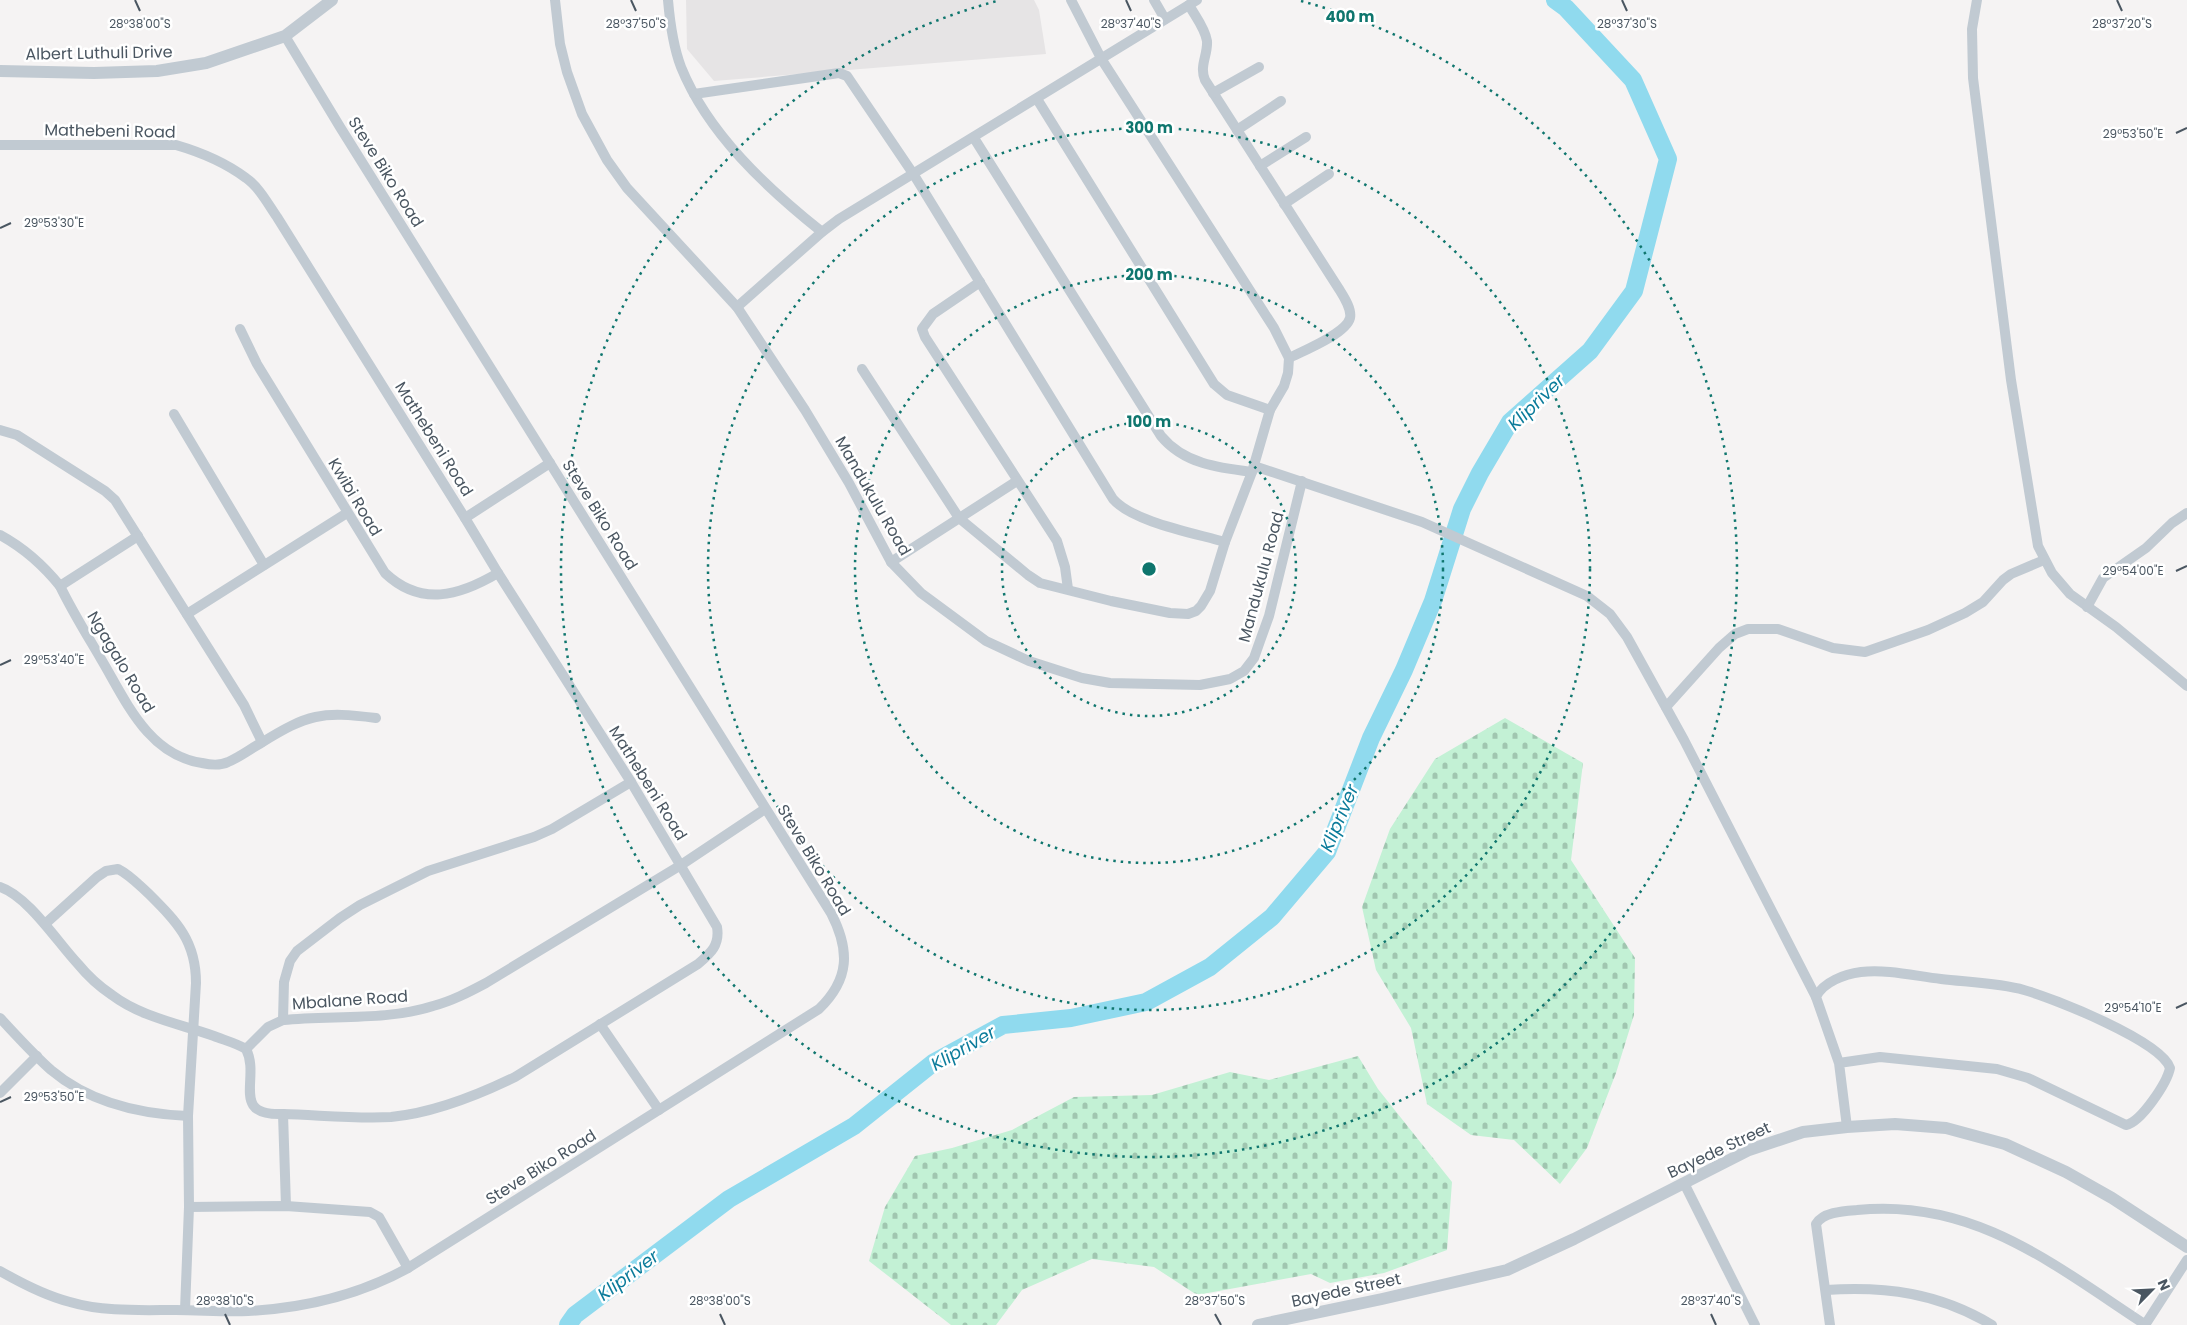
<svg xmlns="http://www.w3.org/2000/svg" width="2187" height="1325" viewBox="0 0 2187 1325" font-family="Poppins,sans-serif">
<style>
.education{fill:#e6e4e5}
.cemetery{fill:url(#cemetery-stones)}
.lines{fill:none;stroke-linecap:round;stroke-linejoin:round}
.river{stroke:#90daee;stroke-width:18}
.minor{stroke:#c1cad2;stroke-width:10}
.tertiary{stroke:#c1cad2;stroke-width:12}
.ticks{fill:none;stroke:#4a5661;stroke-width:2}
.ring{fill:none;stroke:#0f766e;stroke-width:2.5;stroke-dasharray:2.5 5}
.labels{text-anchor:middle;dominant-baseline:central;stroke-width:5;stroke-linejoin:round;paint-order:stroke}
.street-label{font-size:16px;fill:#4a5661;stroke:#fff}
.water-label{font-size:18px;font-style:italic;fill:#0c7c9b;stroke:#fff}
.ticks-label{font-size:12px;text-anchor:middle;fill:#4a5661;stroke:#fff;stroke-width:5;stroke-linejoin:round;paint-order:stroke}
.centre{fill:#0f766e;stroke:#fff;stroke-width:2.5}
.ring-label{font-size:15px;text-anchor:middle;font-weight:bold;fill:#0f766e;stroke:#fff;stroke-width:5;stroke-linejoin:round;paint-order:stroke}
</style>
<defs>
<pattern id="cemetery-stones" width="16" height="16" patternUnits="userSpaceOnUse" patternTransform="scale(1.25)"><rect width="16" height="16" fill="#c3f1d5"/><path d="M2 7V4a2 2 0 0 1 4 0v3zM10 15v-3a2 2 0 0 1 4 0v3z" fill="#a0c6b0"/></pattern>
</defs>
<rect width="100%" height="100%" fill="#f5f3f3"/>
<!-- education -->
<polygon class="education" points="686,0 1034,0 1039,10 1046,54 714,81 687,49"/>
<!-- cemetery -->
<g class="cemetery">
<polygon points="1505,718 1583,763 1571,860 1635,958 1634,1015 1616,1073 1587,1148 1560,1184 1514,1140 1471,1135 1427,1104 1411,1028 1376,970 1362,907 1390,829 1435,759"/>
<polygon points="1358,1056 1378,1089 1452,1182 1447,1250 1384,1273 1330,1283 1311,1274 1197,1295 1154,1267 1092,1259 1022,1290 996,1325 951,1325 869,1261 885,1207 915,1156 952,1148 1012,1130 1074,1097 1152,1095 1230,1072 1269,1080"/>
</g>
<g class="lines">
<!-- river -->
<polyline class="river" points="568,1325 575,1315 729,1199 854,1126 933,1063 1003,1025 1071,1018 1146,1002 1210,967 1272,917 1327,852 1371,738 1404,670 1433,601 1462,509 1480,473 1510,422 1590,351 1634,291 1668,159 1633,80 1566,8 1555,0"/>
<!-- minor -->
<g class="minor">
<polyline points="555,0 560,44 567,72 582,114 607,160 627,188 737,307 805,410 849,483 891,562 921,593 986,641 1029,661 1082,678 1110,683 1200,685 1230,679 1244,671 1254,658 1260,641 1269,616 1302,481"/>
<path d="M 668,0 C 670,23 673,46 681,67 C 708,134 767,188 822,232"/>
<polyline points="1154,0 1165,19"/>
<polyline points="1977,0 1972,29 1973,78 2011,380 2038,546 2052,573 2070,594 2116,627 2187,686"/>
<path d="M 1189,5 C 1195,16 1205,28 1207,41 C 1208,55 1199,66 1205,80 L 1339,289 C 1344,297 1352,309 1350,318 C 1346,334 1303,351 1289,358"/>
<polyline points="1213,93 1259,67"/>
<path d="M 694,94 L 839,73 L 847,76 L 914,175 L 1113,499 C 1133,522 1194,533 1225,542"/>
<polyline points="1037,99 1214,384 1227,395 1270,410"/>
<polyline points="1237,130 1281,101"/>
<path d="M 974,138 L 1161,436 C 1184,464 1219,468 1252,472"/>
<path d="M 0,145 L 176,145 C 200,152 226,163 246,178 C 259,187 268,204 277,217 L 465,518 L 498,573 L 631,782 L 717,927 C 720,945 711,953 698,964 L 515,1077 C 476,1096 434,1113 391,1117 C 356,1119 319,1115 283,1114"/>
<polyline points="1260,166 1306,137"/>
<polyline points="1284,204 1329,174"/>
<polyline points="980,282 933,314 922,329 925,337 1057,541 1065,567 1068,589"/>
<polyline points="737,307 822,232 839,219 1197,0"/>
<path d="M 240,329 L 257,364 L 385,573 C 421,607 459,596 498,573"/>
<polyline points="862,369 959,518 1028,575 1040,583 1111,601 1170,613 1188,614 1196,611 1201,606 1210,591 1225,542 1252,472 1270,410 1284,386 1288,373 1289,358 1274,328 1102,60 1071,0"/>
<polyline points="174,414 264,565"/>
<polyline points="0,430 17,435 105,491 115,500 244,705 262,742"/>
<polyline points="1254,466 1422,522 1587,596 1610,614 1627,637 1684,740 1816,997"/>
<polyline points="465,518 550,463"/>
<path d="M 0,535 C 24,548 43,565 60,586 C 72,611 87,635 101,659 C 126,701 148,755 202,763 C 211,765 220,766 228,762 C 240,757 250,749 261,743 C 308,714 321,711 376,718"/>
<polyline points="891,562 1017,481"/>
<polyline points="60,586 138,536"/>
<polyline points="2087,607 2103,578 2146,548 2172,523 2187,513"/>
<polyline points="187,614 347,513"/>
<polyline points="1666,707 1719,648 1735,634 1748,629 1778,629 1833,648 1865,652 1928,630 1965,613 1983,602 2003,580 2011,574 2044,560"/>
<path d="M 0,887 C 28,896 58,943 78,964 C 87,975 100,987 112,995 C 141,1017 180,1024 214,1036 C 224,1040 236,1043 246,1049 C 261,1078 229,1116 283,1114 L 286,1206"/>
<path d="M 45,924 L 97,877 L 106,871 L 118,869 C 130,875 139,885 149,894 C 177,922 196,941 196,983 L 188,1116 L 189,1207 L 185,1310"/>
<path d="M 0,1018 C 17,1036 33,1054 51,1070 C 90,1103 140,1114 188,1116"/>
<polyline points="283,1020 284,982 290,961 297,951 340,918 360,905 428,871 534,837 552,829 631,782"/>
<polyline points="600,1024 659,1110"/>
<path d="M 246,1049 L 268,1027 L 283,1020 C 331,1015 387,1021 433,1006 C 452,1001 469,992 486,983 L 681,865 L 765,809"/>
<path d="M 1839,1063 L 1880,1057 L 1997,1069 L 2028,1078 L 2126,1125 C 2141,1122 2167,1083 2170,1068 C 2161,1041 2053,998 2024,990 C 2000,983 1966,982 1941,979 C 1915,976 1887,969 1861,972 C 1845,974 1823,982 1816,997 L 1839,1063 L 1847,1127"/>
<polyline points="0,1093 37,1056"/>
<polyline points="1684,1183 1755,1325"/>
<polyline points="189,1207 286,1206 370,1212 379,1217 408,1268"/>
<path d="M 0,1271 C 21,1283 46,1296 70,1302 C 103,1312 141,1310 176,1310 C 200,1310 224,1312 248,1311 C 305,1308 359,1295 408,1268 L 819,1009 C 850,979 850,950 831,913 L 340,127 L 285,36"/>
<path d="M 1826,1290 C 1886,1286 1939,1293 1992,1325"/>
<path d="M 1830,1325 L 1816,1224 C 1823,1212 1844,1211 1857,1210 C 1974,1198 2054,1265 2146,1325"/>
<polyline points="2145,1325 2187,1260"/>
</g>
<!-- tertiary -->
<g class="tertiary">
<polyline points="0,71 94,73 157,71 206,63 285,36 332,0"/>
<polyline points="1258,1325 1382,1299 1507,1270 1574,1239 1749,1150 1803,1132 1847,1127 1895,1124 1946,1128 2005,1144 2066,1172 2112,1198 2187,1247"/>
</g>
</g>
<!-- ticks -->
<path class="ticks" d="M 135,0 L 140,11M 631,0 L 636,11M 1126,0 L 1131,11M 1622,0 L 1627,11M 2117,0 L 2122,11M 2176,133 L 2187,128M 0,228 L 11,223M 2176,571 L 2187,566M 0,665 L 11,660M 2176,1008 L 2187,1003M 0,1102 L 11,1097M 225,1314 L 230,1325M 720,1314 L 725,1325M 1215,1314 L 1221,1325M 1711,1314 L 1716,1325"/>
<!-- distance rings -->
<g class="ring">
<circle cx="1149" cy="569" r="147"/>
<circle cx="1149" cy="569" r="294"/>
<circle cx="1149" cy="569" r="441"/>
<path d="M1301 1A588 588 0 1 1 997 1"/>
</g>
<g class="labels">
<!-- street labels -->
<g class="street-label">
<text transform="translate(99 53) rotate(-1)">Albert Luthuli Drive</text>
<text transform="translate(110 131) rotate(1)">Mathebeni Road</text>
<text transform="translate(386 172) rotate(58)">Steve Biko Road</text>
<text transform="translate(434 439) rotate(58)">Mathebeni Road</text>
<text transform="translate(873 496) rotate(60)">Mandukulu Road</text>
<text transform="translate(355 497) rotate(59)">Kwibi Road</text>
<text transform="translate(600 515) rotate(58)">Steve Biko Road</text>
<text transform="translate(1261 577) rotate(-75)">Mandukulu Road</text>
<text transform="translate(121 662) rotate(59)">Ngagalo Road</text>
<text transform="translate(648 783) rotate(58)">Mathebeni Road</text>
<text transform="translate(814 860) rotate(59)">Steve Biko Road</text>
<text transform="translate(350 1000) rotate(-4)">Mbalane Road</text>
<text transform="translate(1719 1150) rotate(-25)">Bayede Street</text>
<text transform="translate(541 1167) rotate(-32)">Steve Biko Road</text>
<text transform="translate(1346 1290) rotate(-12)">Bayede Street</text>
</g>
<!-- water labels -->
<g class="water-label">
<text transform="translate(1536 402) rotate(-44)">Klipriver</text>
<text transform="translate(1339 818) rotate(-67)">Klipriver</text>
<text transform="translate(963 1048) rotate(-30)">Klipriver</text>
<text transform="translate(628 1275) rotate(-37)">Klipriver</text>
</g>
</g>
<g class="ticks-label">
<text x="140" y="28">28°38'00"S</text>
<text x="636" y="28">28°37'50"S</text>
<text x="1131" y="28">28°37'40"S</text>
<text x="1627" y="28">28°37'30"S</text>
<text x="2122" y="28">28°37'20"S</text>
<text x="2133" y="138">29°53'50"E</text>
<text x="54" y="227">29°53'30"E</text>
<text x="2133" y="575">29°54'00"E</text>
<text x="54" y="664">29°53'40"E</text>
<text x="2133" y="1012">29°54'10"E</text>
<text x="54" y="1101">29°53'50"E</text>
<text x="225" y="1305">28°38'10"S</text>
<text x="720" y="1305">28°38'00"S</text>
<text x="1215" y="1305">28°37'50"S</text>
<text x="1711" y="1305">28°37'40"S</text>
</g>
<circle cx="1149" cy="569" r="8" class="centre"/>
<g class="ring-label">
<text x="1350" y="22">400 m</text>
<text x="1149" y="133">300 m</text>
<text x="1149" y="280">200 m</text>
<text x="1149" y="427">100 m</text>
</g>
<!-- north arrow -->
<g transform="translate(2152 1290) rotate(66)" stroke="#ffffff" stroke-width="4" paint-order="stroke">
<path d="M0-4L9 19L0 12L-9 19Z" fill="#4a5661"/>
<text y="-8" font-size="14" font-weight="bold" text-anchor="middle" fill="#4a5661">N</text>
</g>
</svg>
